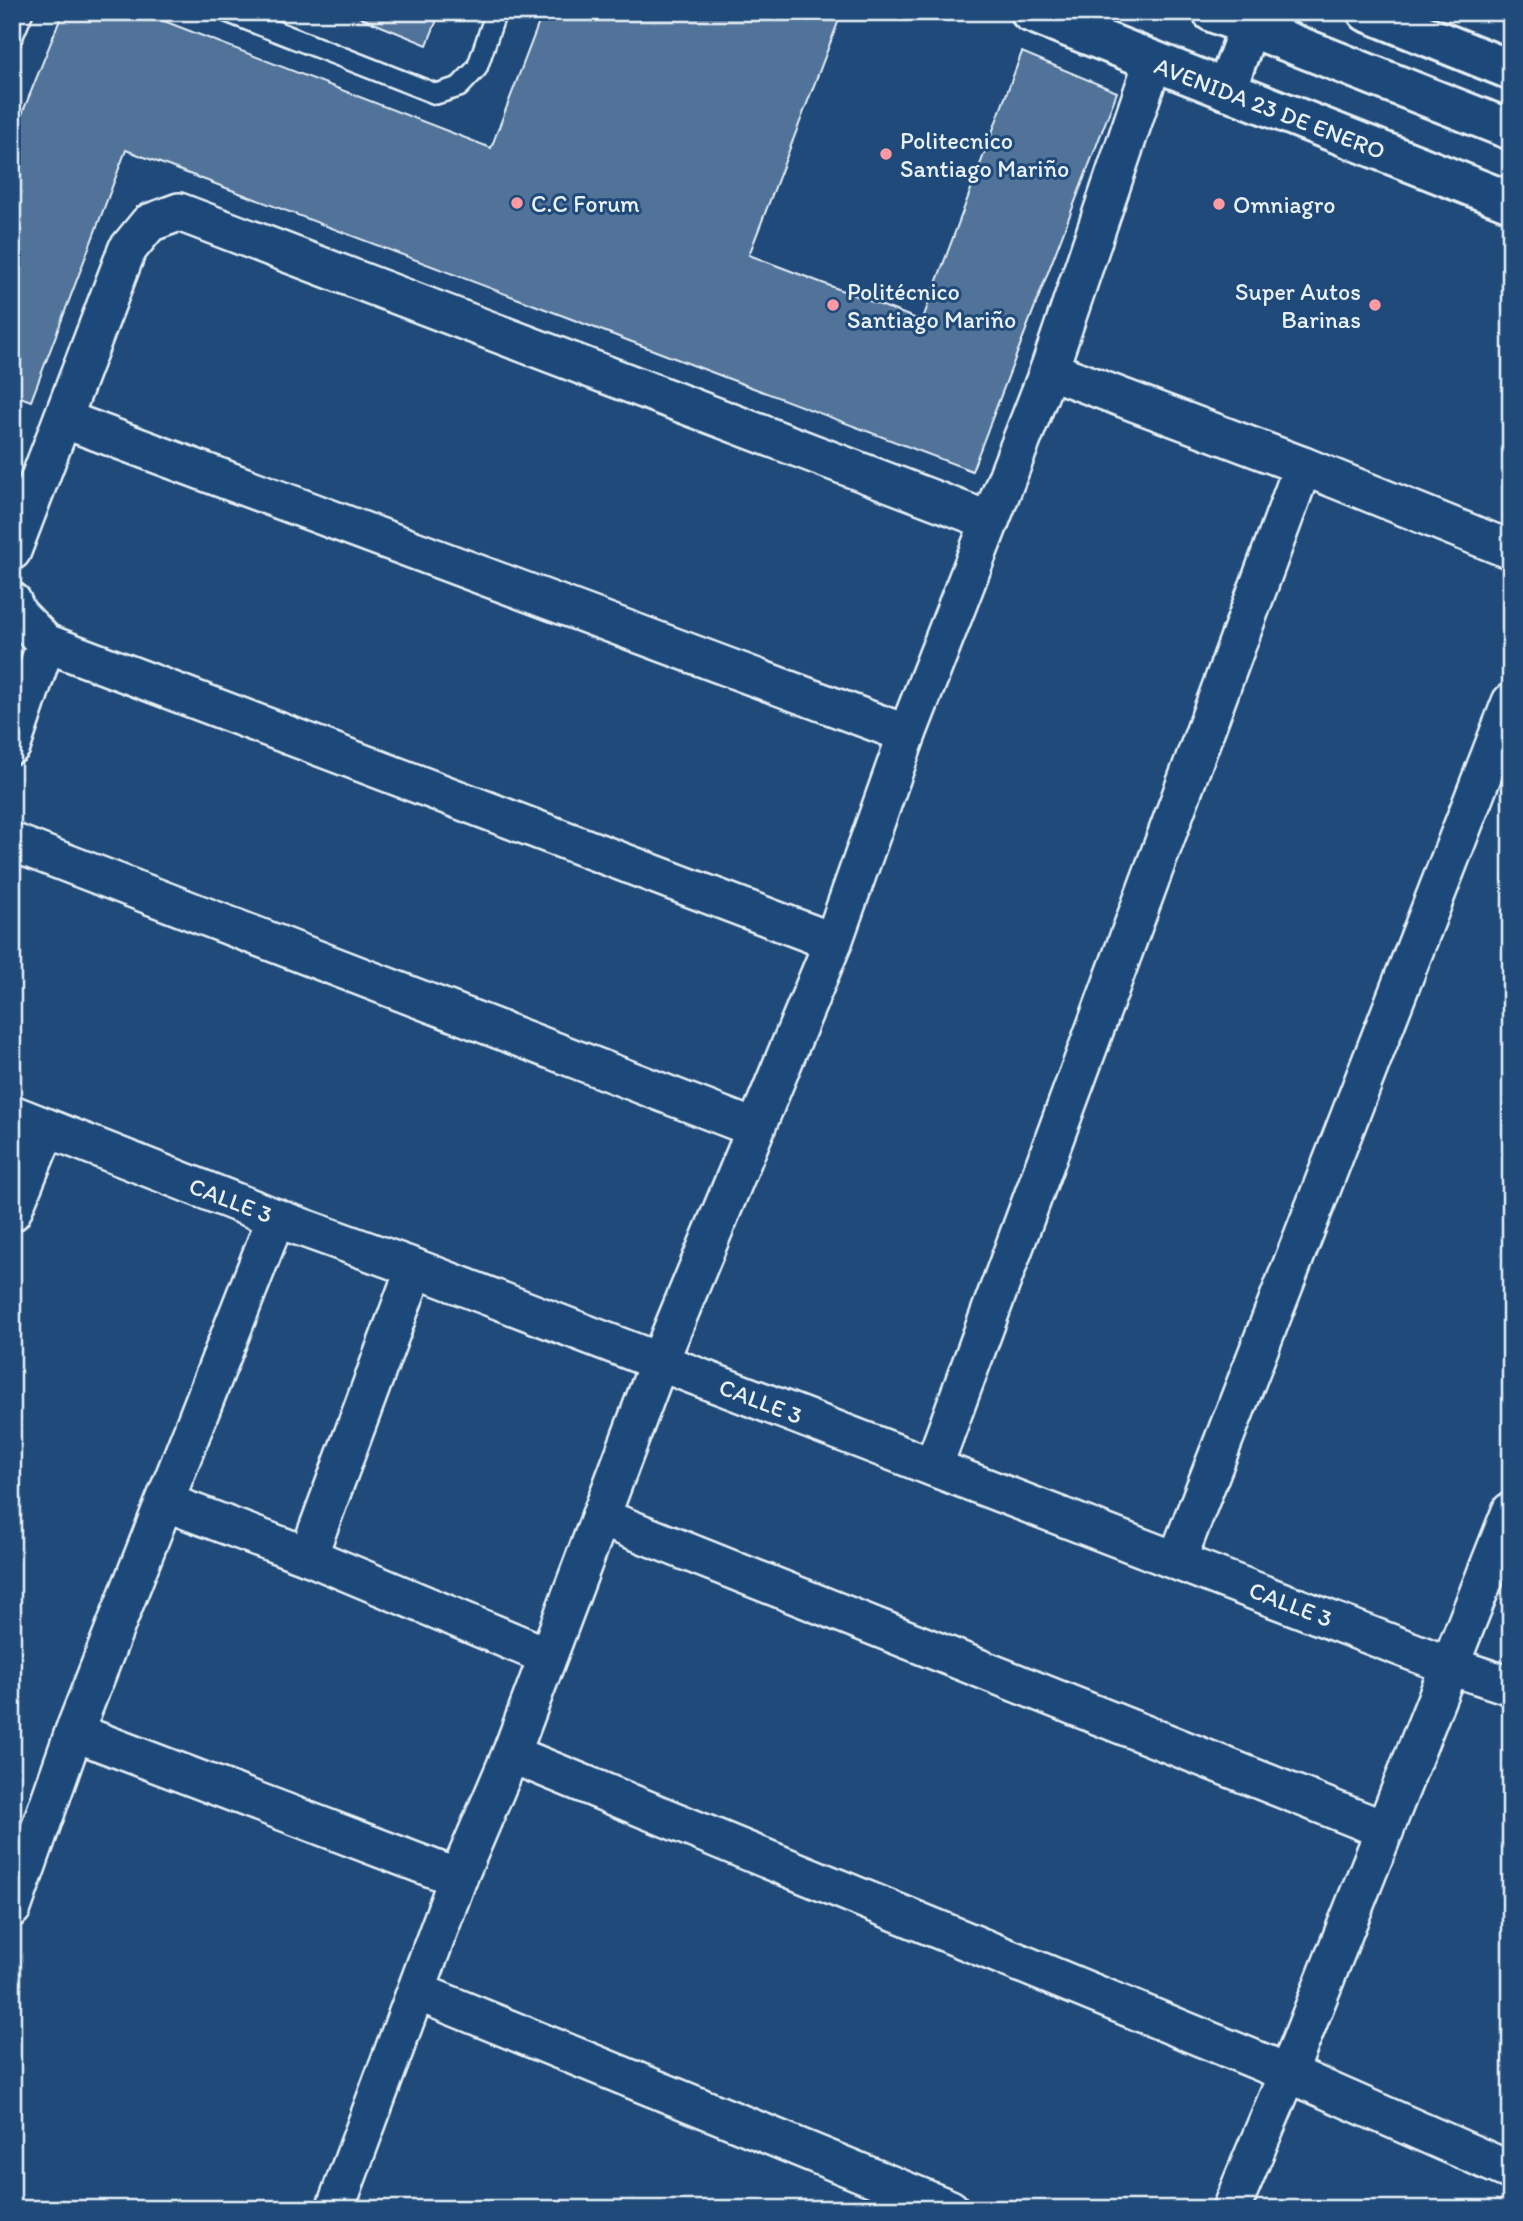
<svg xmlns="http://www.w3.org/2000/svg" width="1523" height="2221" viewBox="0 0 1523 2221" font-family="Itim,sans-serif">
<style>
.building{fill:#517399;stroke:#e8f1f8;stroke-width:2}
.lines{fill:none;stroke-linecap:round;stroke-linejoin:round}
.lane-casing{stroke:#e8f1f8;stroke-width:24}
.street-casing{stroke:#e8f1f8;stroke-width:42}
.secondary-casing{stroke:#e8f1f8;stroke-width:44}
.lane{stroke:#1f4a7a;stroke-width:19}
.street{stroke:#1f4a7a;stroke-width:37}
.secondary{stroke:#1f4a7a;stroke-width:38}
.poi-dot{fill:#ff9aa2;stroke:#1f4a7a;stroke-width:2.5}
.labels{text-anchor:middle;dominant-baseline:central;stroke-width:6;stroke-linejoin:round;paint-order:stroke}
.street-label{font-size:24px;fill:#e8f1f8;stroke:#1f4a7a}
.poi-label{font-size:24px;fill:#e8f1f8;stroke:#1f4a7a;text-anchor:start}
</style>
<rect width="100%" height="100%" fill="#1f4a7a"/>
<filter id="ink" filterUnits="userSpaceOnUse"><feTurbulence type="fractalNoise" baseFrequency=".0143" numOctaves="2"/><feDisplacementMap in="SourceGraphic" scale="14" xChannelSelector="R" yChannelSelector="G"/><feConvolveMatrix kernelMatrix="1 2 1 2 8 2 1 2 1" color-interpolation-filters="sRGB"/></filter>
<g filter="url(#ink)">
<!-- building -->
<g class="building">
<polygon points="63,12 141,12 491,148 543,12 842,12 749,255 922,321 1022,52 1117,92 972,471 126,150 31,401 12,394 12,139"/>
<polygon points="347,12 440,12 427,45"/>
</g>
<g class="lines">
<defs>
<g id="lane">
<polyline points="227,12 436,94 459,87 477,68 496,12"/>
<polyline points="12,38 23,12"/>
</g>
<g id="street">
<polyline points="1049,370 1303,466 1511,550"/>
<polyline points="63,419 907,734"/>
<polyline points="12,551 127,250 149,223 179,212 990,521"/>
<polyline points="12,601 17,613 46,643 833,942"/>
<polyline points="12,745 46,643"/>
<polyline points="12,842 754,1128"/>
<polyline points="12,1114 276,1218 415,1268 1450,1666 1511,1686"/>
<polyline points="12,1212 47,1128"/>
<polyline points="933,1467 1303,466"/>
<polyline points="165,1502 308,1556 547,1656"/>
<polyline points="600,1517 1385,1830"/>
<polyline points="308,1556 415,1268"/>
<polyline points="1177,1560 1511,702"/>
<polyline points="74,1732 458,1878"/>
<polyline points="511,1754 1288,2073 1511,2171"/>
<polyline points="12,1908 74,1732 276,1218"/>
<polyline points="418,1992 950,2209"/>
<polyline points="335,2209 458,1878 511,1754 659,1362 833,942 907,734 1049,370 1153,62"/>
<polyline points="1231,2209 1288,2073 1511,1511"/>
</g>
<g id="secondary">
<polyline points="1030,12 1511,202"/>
<polyline points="1212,12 1511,130"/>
<polyline points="1367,12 1511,70"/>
<polyline points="1226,90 1249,27"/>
</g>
</defs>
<!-- lane casing -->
<use href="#lane" class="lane-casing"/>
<!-- street casing -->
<use href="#street" class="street-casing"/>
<!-- secondary casing -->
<use href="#secondary" class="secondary-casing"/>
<!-- lane -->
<use href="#lane" class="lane"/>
<!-- street -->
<use href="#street" class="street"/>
<!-- secondary -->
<use href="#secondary" class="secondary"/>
</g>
</g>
<!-- markers -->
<g class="poi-dot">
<circle cx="886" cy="154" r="7"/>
<circle cx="517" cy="203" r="7"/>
<circle cx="1219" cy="204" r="7"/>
<circle cx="833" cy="305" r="7"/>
<circle cx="1375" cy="305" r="7"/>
</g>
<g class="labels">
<!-- street labels -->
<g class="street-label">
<text transform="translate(1270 108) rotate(21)">AVENIDA 23 DE ENERO</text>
<text transform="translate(231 1200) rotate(21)">CALLE 3</text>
<text transform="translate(761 1401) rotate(21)">CALLE 3</text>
<text transform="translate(1291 1604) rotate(21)">CALLE 3</text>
</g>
<!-- poi labels -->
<g class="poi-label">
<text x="900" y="140">Politecnico<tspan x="900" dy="28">Santiago Mariño</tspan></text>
<text x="531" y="203">C.C Forum</text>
<text x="1233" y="204">Omniagro</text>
<text x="847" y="291">Politécnico<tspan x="847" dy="28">Santiago Mariño</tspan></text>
<text x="1361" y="291" text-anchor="end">Super Autos<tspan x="1361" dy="28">Barinas</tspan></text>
</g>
</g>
<!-- margin -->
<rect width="1523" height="2221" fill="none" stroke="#1f4a7a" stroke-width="42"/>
<rect x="21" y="21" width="1481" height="2179" fill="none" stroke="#e8f1f8" stroke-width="2.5" filter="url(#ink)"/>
</svg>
